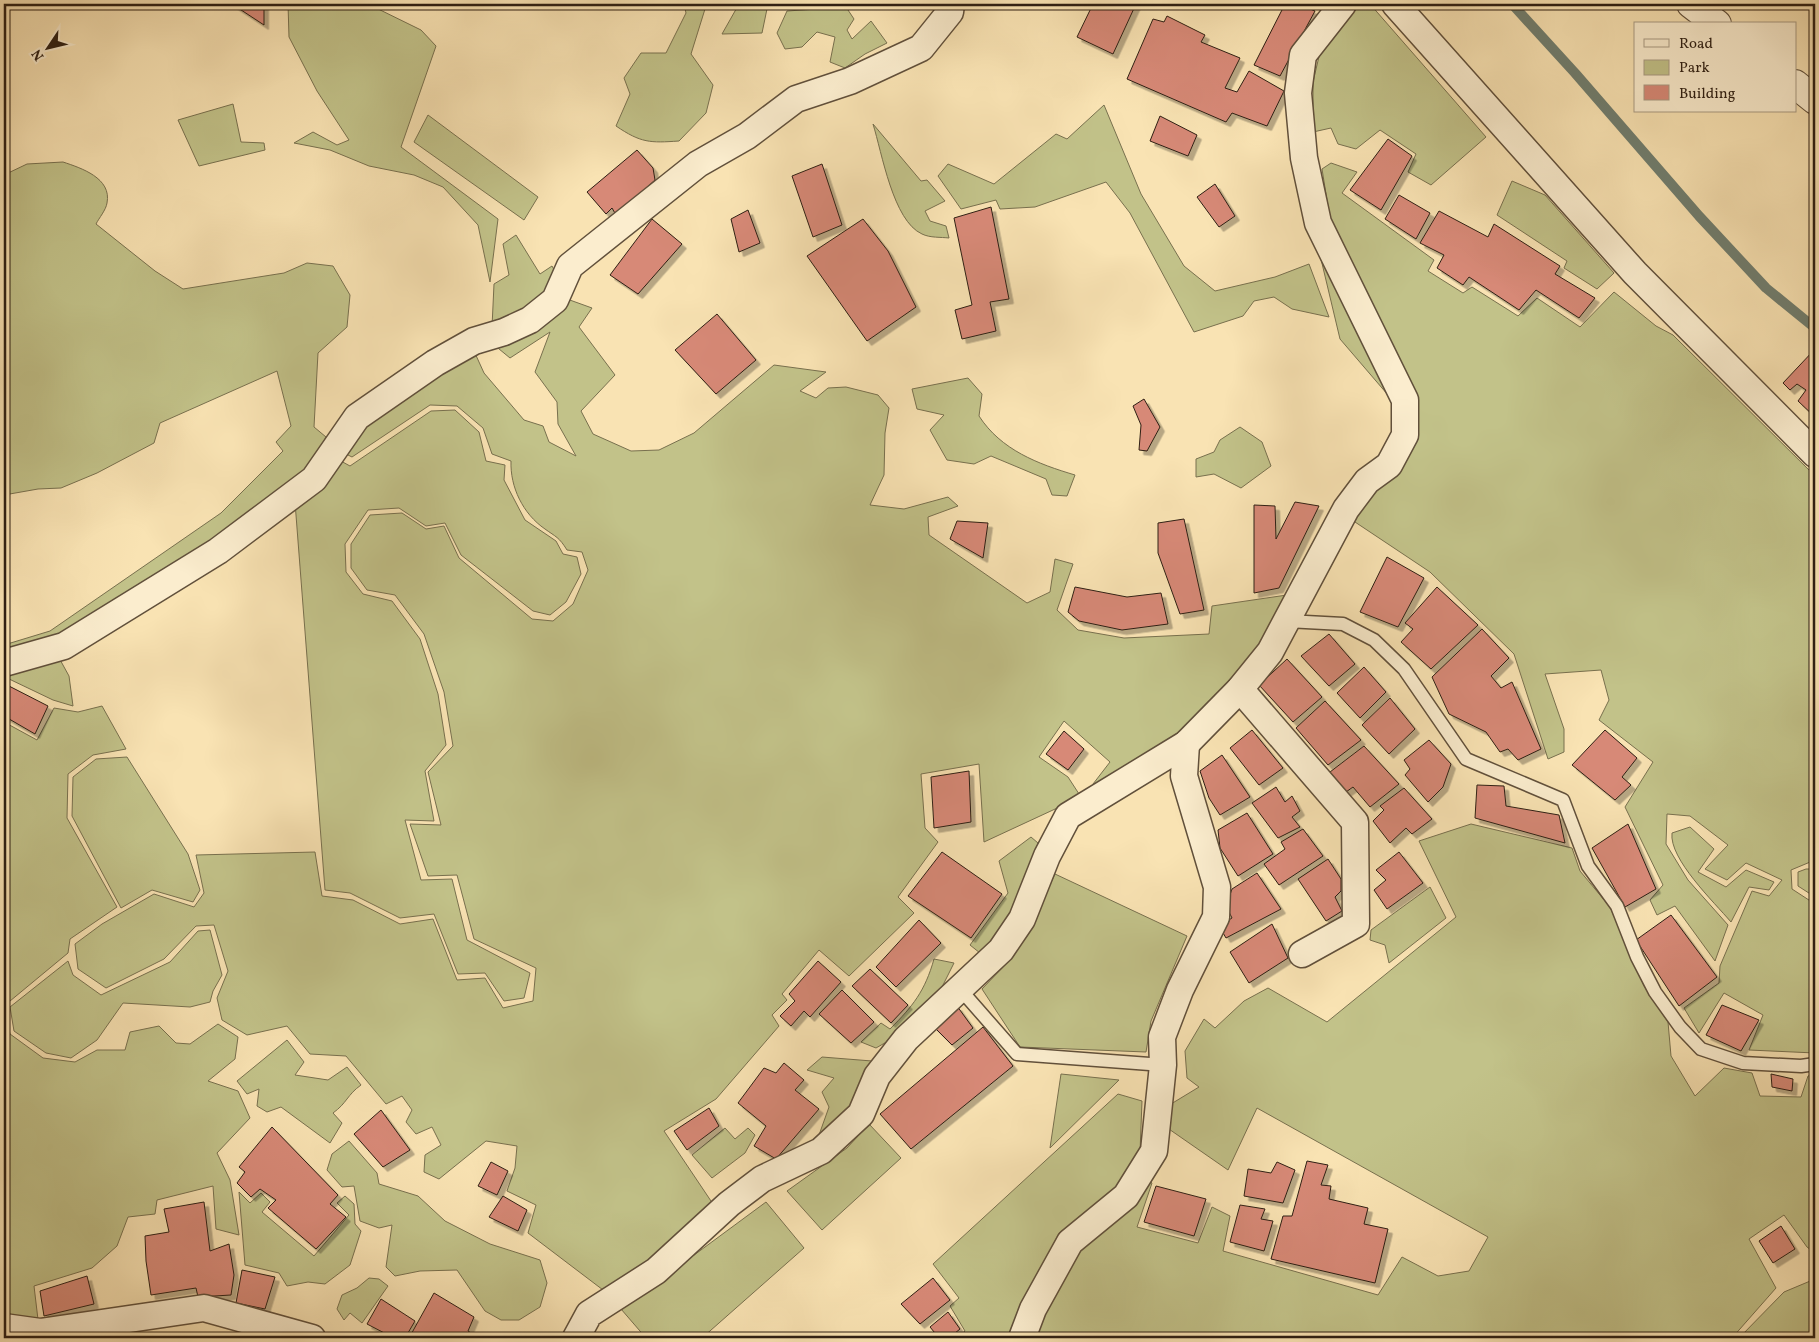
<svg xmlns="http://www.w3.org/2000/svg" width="1819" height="1342" viewBox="0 0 1819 1342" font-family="Vollkorn,serif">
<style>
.green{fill:#c2c289;stroke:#78704e}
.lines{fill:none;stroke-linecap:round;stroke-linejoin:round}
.stream{stroke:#717e6f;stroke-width:10}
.building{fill:#d78977;stroke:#2e1f13;filter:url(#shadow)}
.service-casing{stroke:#61503b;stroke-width:15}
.minor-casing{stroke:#61503b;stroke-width:29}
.tertiary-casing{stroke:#61503b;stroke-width:30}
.service{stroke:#fbedce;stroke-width:12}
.minor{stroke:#fbedce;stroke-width:26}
.tertiary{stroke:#fbedce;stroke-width:28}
</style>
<defs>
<filter id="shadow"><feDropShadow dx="4.5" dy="4.5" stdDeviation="0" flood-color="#0004"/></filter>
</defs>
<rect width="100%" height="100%" fill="#f9e3b3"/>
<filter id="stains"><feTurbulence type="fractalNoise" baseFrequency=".004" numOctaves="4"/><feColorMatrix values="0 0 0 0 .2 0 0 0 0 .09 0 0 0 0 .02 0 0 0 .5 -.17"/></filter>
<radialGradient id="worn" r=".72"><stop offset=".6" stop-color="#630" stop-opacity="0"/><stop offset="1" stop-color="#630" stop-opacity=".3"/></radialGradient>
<!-- green -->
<g class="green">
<polygon points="288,4 368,4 421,30 436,46 401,147 498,219 490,282 478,225 443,187 414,175 369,166 330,150 294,143 313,132 337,145 349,140 317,91 289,37"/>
<path d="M 684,4 L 716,4 L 705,9 L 691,54 L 713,85 L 706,113 L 679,141 C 650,143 641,143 616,126 L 630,94 L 624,78 L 641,53 L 666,53 L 686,13 Z"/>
<polygon points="739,4 768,4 762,33 722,34"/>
<polygon points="844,4 854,19 847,30 852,39 871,21 887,43 865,54 845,68 830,62 835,37 817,32 802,47 785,49 777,33 787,11 817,9"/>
<polygon points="1356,4 1370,4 1486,137 1431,185 1408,172 1416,154 1380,130 1356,149 1338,144 1331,128 1313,132 1313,82 1321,48"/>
<polygon points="233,104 241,142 264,143 265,150 199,166 178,120"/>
<polygon points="1104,105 1141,194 1184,266 1215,291 1275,277 1309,264 1329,317 1292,309 1274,297 1254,301 1243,316 1194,332 1130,213 1106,182 1035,207 1000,209 996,200 961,209 938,176 948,164 994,184 1056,134 1067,139"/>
<polygon points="428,115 538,197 524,220 414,142"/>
<path d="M 873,124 L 921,181 L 927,180 L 945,201 L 925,211 L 930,221 L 946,226 L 949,238 C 941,237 930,238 922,234 C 893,221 882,153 873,124 Z"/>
<path d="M 63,162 C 81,168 112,178 107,203 C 106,210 99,218 96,224 L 155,271 L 183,289 L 284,273 L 307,263 L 333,266 L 350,295 L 347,327 L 318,353 L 314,427 L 326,437 L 307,472 L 221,539 L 61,640 L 4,657 L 4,645 L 50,631 L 221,513 L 283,451 L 276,442 L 291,426 L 277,371 L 160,423 L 154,443 L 97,473 L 61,488 L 38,489 L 4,495 L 4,175 L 27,164 Z"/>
<polygon points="1331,163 1357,172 1342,193 1434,260 1428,271 1463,293 1472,287 1518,316 1537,298 1580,327 1614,292 1656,326 1673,335 1815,476 1815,860 1791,870 1792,889 1815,904 1815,1053 1749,1050 1763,1015 1724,993 1699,1033 1684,1008 1719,983 1720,966 1752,891 1769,896 1782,880 1746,863 1727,880 1705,869 1728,845 1690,816 1667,814 1666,844 1688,880 1728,925 1715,961 1675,906 1657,915 1650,900 1663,885 1625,807 1653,762 1599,720 1609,700 1601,670 1545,674 1564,729 1564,752 1548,759 1514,654 1430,572 1352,520 1410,443 1388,395 1340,339 1320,255 1330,219 1322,169"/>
<polygon points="1512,181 1545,195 1614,273 1597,289 1564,268 1567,261 1497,215"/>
<polygon points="516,235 540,274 552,266 558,277 543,304 492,327 494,284 509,275 503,244"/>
<path d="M 567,299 L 592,308 L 579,327 L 615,375 L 581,411 L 593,434 L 631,451 L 659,450 L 694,433 L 774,365 L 826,372 L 800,391 L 816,398 L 828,388 L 846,387 L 878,395 L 889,408 L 885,433 L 884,475 L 870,505 L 904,509 L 948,497 L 958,506 L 928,517 L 929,535 L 1027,603 L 1050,592 L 1055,559 L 1073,564 L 1057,610 L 1078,630 L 1124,638 L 1209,634 L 1212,606 L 1287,595 L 1266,635 L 1233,679 L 1178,739 L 1100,788 L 1093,784 L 1110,762 L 1064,721 L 1039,757 L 1068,777 L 1081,797 L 984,842 L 979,764 L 921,774 L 925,828 L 938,842 L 898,897 L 914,913 L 849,976 L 819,950 L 782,994 L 787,1000 L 772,1015 L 779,1026 L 716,1099 L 664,1131 L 713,1204 L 654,1264 L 607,1293 L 528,1233 L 536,1205 L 507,1191 L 515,1168 L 517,1146 L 486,1141 L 439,1179 L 424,1172 L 425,1155 L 441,1145 L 432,1127 L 416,1134 L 406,1122 L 412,1110 L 402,1096 L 386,1104 L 346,1056 L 310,1054 L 287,1026 L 247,1035 L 222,1020 L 217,998 L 228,971 L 214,925 L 196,926 L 164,959 L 106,988 L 78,969 L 75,944 L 102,924 L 154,894 L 194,907 L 204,893 L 196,855 L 315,852 L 322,896 L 353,900 L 400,924 L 433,919 L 457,980 L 485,978 L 503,1008 L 533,1001 L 536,968 L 474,939 L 457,875 L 428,876 L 410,824 L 441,825 L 428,772 L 453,746 L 444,692 L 424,634 L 395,595 L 367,590 L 351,568 L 351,544 L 370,515 L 402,513 L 426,529 L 444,526 L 459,558 L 532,619 L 553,621 L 573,604 L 588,570 L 582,552 L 567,550 C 559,537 556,537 545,529 C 523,514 510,487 511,461 L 492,454 L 483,428 L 457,406 L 430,405 L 352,457 L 342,452 L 365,422 L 474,351 L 484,373 L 524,420 L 543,426 L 549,442 L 576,456 L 558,424 L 557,402 L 535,372 L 550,332 L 510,358 L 493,344 Z"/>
<path d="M 968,378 L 982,394 L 979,416 C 1001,450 1038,464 1075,475 L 1067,496 L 1052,495 L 1046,479 L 991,456 L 974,464 L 947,460 L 930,430 L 944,415 L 917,409 L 912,389 Z"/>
<polygon points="455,410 479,432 486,461 505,465 504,480 525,520 556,541 563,554 577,557 581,574 566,602 550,615 533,611 461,555 445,523 426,526 399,508 368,510 345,544 346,572 363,594 392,601 420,639 438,694 446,745 425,771 434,821 405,820 421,880 452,879 467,940 530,973 524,998 504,1001 485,973 458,974 434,914 400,918 350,893 325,890 295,502 339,460 350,466 431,411"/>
<polygon points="1240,427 1262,442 1271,466 1241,488 1214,474 1196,477 1196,459 1214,452 1220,440"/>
<polygon points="58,656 69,676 73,706 53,700 7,678 4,682 4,669"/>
<polygon points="102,706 126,749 93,755 68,774 67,818 117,907 70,939 68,953 4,1006 4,722 37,740 54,708 78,712"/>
<polygon points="127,757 188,854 200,890 193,902 152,890 121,908 72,816 73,777 96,759"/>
<polygon points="1471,824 1572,848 1580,871 1610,907 1644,986 1668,1022 1671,1056 1695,1096 1724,1068 1752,1073 1760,1096 1801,1097 1808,1076 1815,1074 1815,1253 1807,1247 1784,1215 1749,1239 1776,1288 1732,1338 1032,1338 1076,1249 1145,1178 1152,1183 1137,1227 1198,1243 1212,1207 1230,1216 1223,1251 1378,1295 1402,1257 1438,1276 1469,1271 1488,1237 1257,1108 1228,1170 1166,1127 1171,1104 1199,1087 1187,1078 1185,1051 1204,1019 1215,1028 1244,1001 1268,988 1327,1022 1456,917 1419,841"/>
<path d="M 1690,827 L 1714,849 L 1698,872 L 1726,887 L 1746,870 L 1774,882 L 1769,890 L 1749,887 L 1731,922 C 1714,902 1669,859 1672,833 Z"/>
<path d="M 1031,837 L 1038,843 C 1024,885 1015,924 980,953 L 970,945 L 1008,893 L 999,861 Z"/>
<polygon points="1806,869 1815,869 1815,897 1798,886 1798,872"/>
<polygon points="1055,874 1187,936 1151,1021 1146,1052 1020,1047 982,989 1006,964 1027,932"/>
<polygon points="1430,887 1446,918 1389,963 1385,945 1370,940 1371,930"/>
<polygon points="210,930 222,975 213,991 210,1002 190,1007 123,1003 97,1040 71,1058 46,1053 14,1031 10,1007 68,961 73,975 101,995 170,962 198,931"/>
<path d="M 934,959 L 954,963 L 934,1003 L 890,1040 L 876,1048 L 861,1042 L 881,1023 L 890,1029 C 913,1006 925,991 934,959 Z"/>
<polygon points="4,1006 10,1034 43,1058 75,1062 97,1050 125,1050 130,1032 159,1026 176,1043 190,1044 218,1024 238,1037 235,1059 208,1081 238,1091 250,1118 217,1153 230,1180 239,1235 216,1229 213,1186 157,1200 155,1214 128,1217 117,1246 92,1268 34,1286 39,1328 4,1321"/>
<path d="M 287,1040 L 304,1062 L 295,1075 L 328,1080 L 347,1067 L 361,1085 C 347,1095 347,1103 333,1113 L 342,1123 L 330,1143 L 281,1107 L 267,1112 L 257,1106 L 259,1089 L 247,1094 L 237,1081 Z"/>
<polygon points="822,1057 872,1061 853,1099 850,1116 819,1135 829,1107 822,1092 834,1078 807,1070"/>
<polygon points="1061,1074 1119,1080 1050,1148"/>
<polygon points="1118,1094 1142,1101 1140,1152 1111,1195 1059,1233 1008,1338 957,1338 965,1331 950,1306 959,1298 933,1264"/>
<polygon points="869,1124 901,1158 822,1230 787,1191 847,1148"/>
<polygon points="725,1128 735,1139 748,1128 755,1135 745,1153 712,1178 692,1155"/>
<polygon points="349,1141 377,1173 379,1184 418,1196 445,1221 490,1244 540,1260 547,1283 540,1307 519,1320 501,1320 485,1311 457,1270 420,1271 395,1276 386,1267 392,1225 379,1228 360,1221 354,1186 342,1187 327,1170 332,1154"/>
<polygon points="239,1192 250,1203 261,1193 270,1202 262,1212 314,1256 349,1215 337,1203 345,1196 354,1204 355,1224 361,1231 350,1265 325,1284 308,1282 287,1286 279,1273 245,1265"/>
<polygon points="766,1202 804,1248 702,1338 646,1338 621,1309"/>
<polygon points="369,1278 379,1279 388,1286 362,1323 350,1313 344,1320 337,1309 342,1295 357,1288"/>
<polygon points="1815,1279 1815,1338 1739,1338 1784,1292"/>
</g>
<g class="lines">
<!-- stream -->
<polyline class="stream" points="1512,4 1575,73 1699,216 1766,288 1815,328"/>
</g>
<!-- building -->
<g class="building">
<polygon points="232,4 264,4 264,25"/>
<polygon points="1093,4 1136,4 1113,54 1077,37"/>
<polygon points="1285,4 1298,4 1315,11 1280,76 1254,65"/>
<polygon points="1167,16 1205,35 1201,42 1240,58 1225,88 1237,92 1249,71 1284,91 1267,126 1232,113 1226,122 1127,79 1153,19 1164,22"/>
<polygon points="1160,116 1197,135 1188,156 1150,141"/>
<polygon points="1388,139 1412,156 1381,210 1350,190"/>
<polygon points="637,150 653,168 655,180 616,215 612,208 606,214 587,192"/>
<polygon points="822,164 842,225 813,237 792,176"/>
<polygon points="1215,184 1235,216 1219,227 1197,197"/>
<polygon points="1399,195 1430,213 1416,239 1385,219"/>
<polygon points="991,207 1009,299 990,302 996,331 962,339 955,310 972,305 954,218"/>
<polygon points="748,210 760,243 739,252 731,219"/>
<polygon points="1439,211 1488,237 1494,224 1560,266 1555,274 1595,298 1579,318 1536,290 1519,310 1469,277 1463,285 1437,268 1444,255 1420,243"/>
<polygon points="652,219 682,244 638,294 610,275"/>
<polygon points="863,219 888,251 916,307 867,341 807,256"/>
<polygon points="717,314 756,360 716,394 675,350"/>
<polygon points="1815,349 1815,417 1798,401 1806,390 1797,384 1790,390 1783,383"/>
<polygon points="1144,399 1160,427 1147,451 1139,450 1141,425 1133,406"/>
<polygon points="1295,502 1319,506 1279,588 1254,593 1254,505 1275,506 1276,539"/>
<polygon points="1184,519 1204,610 1180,614 1158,553 1158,523"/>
<polygon points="957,521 988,523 983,558 950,539"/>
<polygon points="1387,557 1424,578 1398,627 1360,612"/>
<polygon points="1075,587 1127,597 1161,593 1168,624 1122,630 1079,621 1068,612"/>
<polygon points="1437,587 1478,625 1431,669 1401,642 1413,629 1405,623"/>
<polygon points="1482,629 1509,658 1491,676 1501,688 1512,682 1541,749 1518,760 1508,749 1500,752 1486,732 1449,714 1432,677"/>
<polygon points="1329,634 1355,664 1329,686 1301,656"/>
<polygon points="1287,659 1322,697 1293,722 1259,685"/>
<polygon points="1364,667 1386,692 1360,718 1337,693"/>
<polygon points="7,685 48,706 35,734 4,716 4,691"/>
<polygon points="1390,698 1415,729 1389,754 1362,725"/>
<polygon points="1325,701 1361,740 1328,765 1296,728"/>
<polygon points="1252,730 1283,768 1259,785 1230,748"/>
<polygon points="1605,730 1637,758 1622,777 1631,785 1615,800 1572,765"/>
<polygon points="1064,731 1084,749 1068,770 1046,754"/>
<polygon points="1429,740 1451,764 1443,787 1428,802 1405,775 1410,769 1404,760"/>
<polygon points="1364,746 1399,784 1370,807 1353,787 1346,792 1330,772"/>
<polygon points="1222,755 1250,797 1220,815 1209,798 1200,771"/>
<polygon points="969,771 971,822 934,828 931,777"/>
<polygon points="1477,785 1504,786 1506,806 1559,815 1565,843 1475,818"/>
<polygon points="1276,787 1285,802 1292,796 1300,811 1292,817 1300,827 1278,838 1252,803"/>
<polygon points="1404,788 1432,819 1412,834 1406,828 1390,843 1373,821 1384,810 1380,806"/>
<polygon points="1247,813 1273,854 1238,876 1220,848 1218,830"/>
<polygon points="1628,824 1656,889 1625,907 1592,848"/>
<polygon points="1303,829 1323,856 1279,885 1264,864 1285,849 1281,842"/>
<polygon points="942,852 1002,894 971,938 908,896"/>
<polygon points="1399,852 1423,883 1387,909 1374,890 1386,880 1376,870"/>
<polygon points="1328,859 1341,879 1341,891 1335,897 1342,911 1326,921 1298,879"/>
<polygon points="1257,873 1281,909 1226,938 1219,926 1232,918 1226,906 1232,889"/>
<polygon points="1671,915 1717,977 1679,1006 1636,940"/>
<polygon points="919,920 941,943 896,987 876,967"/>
<polygon points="1272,924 1288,958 1249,983 1230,952"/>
<polygon points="818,961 841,982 810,1017 804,1011 791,1026 780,1016 795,1001 789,994"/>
<polygon points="870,969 908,1005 891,1023 852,986"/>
<polygon points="842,990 874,1022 851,1043 819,1014"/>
<polygon points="1722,1005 1759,1020 1741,1051 1706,1035"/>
<polygon points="957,1006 973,1028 952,1045 932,1025"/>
<polygon points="983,1027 1013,1066 911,1149 880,1114"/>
<polygon points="784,1063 804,1080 795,1090 819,1109 776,1159 754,1146 766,1126 738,1103 764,1068 776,1073"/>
<polygon points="1771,1074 1793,1079 1792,1091 1772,1087"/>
<polygon points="709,1108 719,1126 687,1150 674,1131"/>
<polygon points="381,1110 410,1150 383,1167 354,1134"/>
<polygon points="272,1127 338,1195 330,1204 346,1217 316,1249 268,1208 276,1200 260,1189 251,1197 237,1183 245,1172 239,1167"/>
<polygon points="1307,1161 1328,1165 1321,1185 1331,1186 1329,1199 1368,1208 1364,1224 1388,1229 1375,1283 1271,1259 1283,1216 1292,1216"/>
<polygon points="491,1162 508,1171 497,1195 478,1186"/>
<polygon points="1277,1162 1295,1170 1283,1203 1244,1196 1248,1169 1271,1173"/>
<polygon points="1156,1186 1206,1199 1194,1236 1144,1222"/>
<polygon points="503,1196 527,1210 518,1231 489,1217"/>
<polygon points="204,1202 210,1251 229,1244 234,1275 231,1295 198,1297 196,1288 151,1295 146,1261 145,1236 169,1232 164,1209"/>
<polygon points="1240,1205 1265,1209 1261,1219 1273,1221 1264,1251 1230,1242"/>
<polygon points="1781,1226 1795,1249 1773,1263 1759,1241"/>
<polygon points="242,1270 275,1277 265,1309 236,1303"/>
<polygon points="87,1276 94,1304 44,1316 40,1291"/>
<polygon points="933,1278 950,1300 920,1324 901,1304"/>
<polygon points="434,1293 474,1317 468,1331 479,1338 409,1338"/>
<polygon points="381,1299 415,1321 405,1338 394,1338 367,1324"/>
<polygon points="948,1312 960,1329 949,1338 939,1338 930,1327"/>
</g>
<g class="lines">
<defs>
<g id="service">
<polyline points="1287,621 1343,624 1374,640 1404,669 1466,759 1563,800 1588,866 1617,906 1637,957 1655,992 1680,1027 1701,1049 1743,1063 1801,1066 1815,1064"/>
<polyline points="960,989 1017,1054 1163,1065"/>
</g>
<g id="minor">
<polyline points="1395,4 1635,273 1815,454"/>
<polyline points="4,663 64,646 218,551 314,479 357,417 435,363 474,341 504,332 530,320 555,300 570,266 698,164 747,136 796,99 850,81 921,48 950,12 951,4"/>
<polyline points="1240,689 1355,822 1356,924 1302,954"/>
<polyline points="4,1327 40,1332 204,1308 312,1338"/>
<polyline points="576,1338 589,1314 656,1271 729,1204 762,1179 821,1151 861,1114 877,1076 906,1039 1001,950 1022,919 1047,856 1068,816 1186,744 1240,689 1270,652 1346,509 1367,481 1389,465 1405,435 1405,400 1318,223 1304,158 1298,93 1303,55 1343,4"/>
<polyline points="1022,1338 1033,1309 1070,1242 1126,1196 1154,1151 1163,1065 1162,1037 1180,990 1216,917 1217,887 1184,776 1186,744"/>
</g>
<g id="tertiary">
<polyline points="1691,4 1717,24"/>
<polyline points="1795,84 1815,100"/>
</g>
</defs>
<!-- service casing -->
<use href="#service" class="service-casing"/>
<!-- minor casing -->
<use href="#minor" class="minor-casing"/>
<!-- tertiary casing -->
<use href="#tertiary" class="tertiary-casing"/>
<!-- service -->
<use href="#service" class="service"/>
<!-- minor -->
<use href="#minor" class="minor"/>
<!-- tertiary -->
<use href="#tertiary" class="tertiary"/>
</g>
<!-- margin -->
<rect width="1819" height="1342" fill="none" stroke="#f9e3b3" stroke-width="20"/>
<rect x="5" y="5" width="1809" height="1332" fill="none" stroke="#2e1f13" stroke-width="2.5"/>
<rect x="10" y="10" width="1799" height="1322" fill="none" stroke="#2e1f13"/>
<!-- legend -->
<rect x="1634" y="22" width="162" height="90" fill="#fbedce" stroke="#a99b83"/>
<rect x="1644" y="39" width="25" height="8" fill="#fbedce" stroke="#a99b83"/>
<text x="1679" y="48" font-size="15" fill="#2e1f13">Road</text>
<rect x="1644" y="60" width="25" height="15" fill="#c2c289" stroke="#a99b83"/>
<text x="1679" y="72" font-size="15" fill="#2e1f13">Park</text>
<rect x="1644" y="85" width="25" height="15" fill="#d78977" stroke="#a99b83"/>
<text x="1679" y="98" font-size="15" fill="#2e1f13">Building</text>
<!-- north arrow -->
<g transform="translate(48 48) rotate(235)" stroke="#fbedce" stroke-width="4" paint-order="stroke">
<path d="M0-4L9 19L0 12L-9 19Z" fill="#2e1f13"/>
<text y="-8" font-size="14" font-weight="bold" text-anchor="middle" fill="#2e1f13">N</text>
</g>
<rect width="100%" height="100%" filter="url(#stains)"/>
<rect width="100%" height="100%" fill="url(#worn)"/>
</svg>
